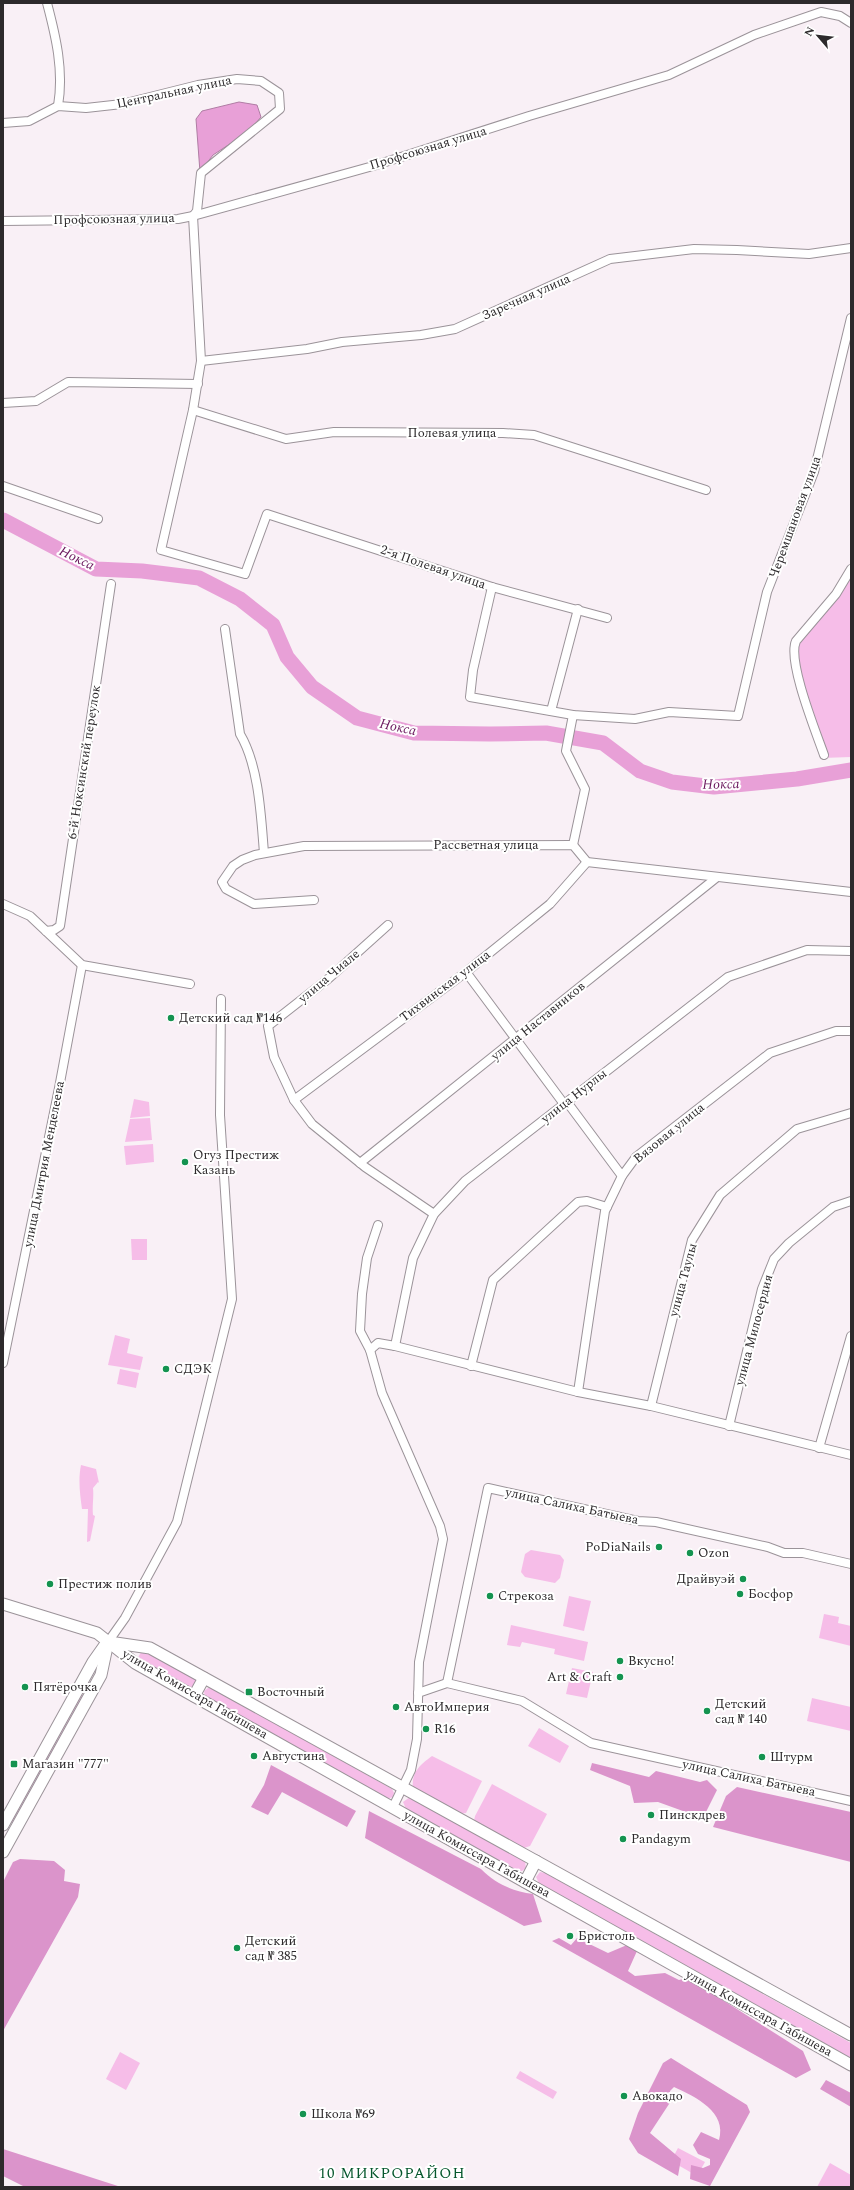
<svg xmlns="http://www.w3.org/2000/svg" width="854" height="2190" viewBox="0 0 854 2190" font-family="Spectral,serif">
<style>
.green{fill:#f6bde8}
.forest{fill:#db94cb}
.water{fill:#e8a0d7;stroke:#b07da4}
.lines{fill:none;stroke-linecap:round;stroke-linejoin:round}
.river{stroke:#e8a0d7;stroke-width:15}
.street-casing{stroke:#9b9399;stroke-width:10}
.secondary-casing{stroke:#9b9399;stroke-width:13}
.street{stroke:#fff;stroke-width:8}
.secondary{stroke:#fff;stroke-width:11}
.poi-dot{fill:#149350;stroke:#fff;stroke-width:1.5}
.labels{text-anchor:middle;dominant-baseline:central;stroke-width:4;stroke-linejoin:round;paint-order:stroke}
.street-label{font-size:13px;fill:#2d2a2c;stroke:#fff}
.poi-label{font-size:13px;fill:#2d2a2c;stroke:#fff;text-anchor:start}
.water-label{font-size:14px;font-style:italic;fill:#6a175d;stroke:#fff}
.quarter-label{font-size:15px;letter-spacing:1px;fill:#06572d;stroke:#fff}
</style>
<rect width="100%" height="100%" fill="#f9f0f6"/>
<!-- green -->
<g class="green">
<polygon points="851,563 851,757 822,758 792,662 793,641 832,595"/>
<polygon points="134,1099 149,1102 150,1116 130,1118"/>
<polygon points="150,1118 152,1140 125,1142 130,1119"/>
<polygon points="153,1144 154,1162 126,1165 124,1146"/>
<polygon points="131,1239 147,1239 147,1260 132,1260"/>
<polygon points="115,1335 130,1339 127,1353 143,1357 140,1370 108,1365"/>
<polygon points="120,1369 139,1373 136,1388 117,1384"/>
<path d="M 81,1465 L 96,1469 L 99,1483 L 98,1482 L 93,1488 C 94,1498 92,1506 93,1515 L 95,1516 L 90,1541 L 87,1542 L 88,1509 L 82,1509 C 80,1494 78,1480 81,1465 Z"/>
<polygon points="531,1550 560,1555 564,1560 560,1578 555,1583 525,1577 521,1572 525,1554"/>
<polygon points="569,1596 591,1601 584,1631 563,1626"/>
<polygon points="824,1614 839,1617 838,1623 851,1626 851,1646 819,1638"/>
<polygon points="511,1625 588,1642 584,1661 554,1654 555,1649 522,1642 520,1647 507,1645"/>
<polygon points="143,1649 198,1680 193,1689 137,1659"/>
<polygon points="572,1668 593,1672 587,1698 566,1694"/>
<polygon points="208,1688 212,1688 392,1789 394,1793 393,1797 387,1799 205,1697 204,1691"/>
<polygon points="81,1694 86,1697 16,1825 10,1822"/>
<polygon points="812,1698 851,1707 851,1731 807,1721"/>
<polygon points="539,1728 569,1746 560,1763 528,1746"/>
<path d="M 432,1756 L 482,1781 L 466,1813 L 458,1814 L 413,1788 C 411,1772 420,1765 432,1756 Z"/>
<polygon points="492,1784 547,1814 530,1846 524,1848 474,1821 475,1816"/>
<polygon points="410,1797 525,1861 526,1868 522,1871 517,1871 406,1809 403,1802"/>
<polygon points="540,1872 545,1873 851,2043 851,2058 539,1883 536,1877"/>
<polygon points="120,2052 140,2063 126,2090 106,2079"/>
<polygon points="520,2071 557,2092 553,2099 516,2078"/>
<polygon points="678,2148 705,2162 697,2176 671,2161"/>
<polygon points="830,2163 851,2175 851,2187 817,2187"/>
</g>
<!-- forest -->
<g class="forest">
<polygon points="592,1763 649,1777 656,1771 700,1782 707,1780 717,1790 705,1814 694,1815 658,1802 634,1803 630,1786 590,1770"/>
<polygon points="271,1765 356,1811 347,1827 282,1792 268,1815 251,1807 264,1785"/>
<polygon points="737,1787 851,1812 851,1862 713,1827 726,1796"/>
<path d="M 369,1811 L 481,1869 C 496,1884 512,1891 533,1894 L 542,1922 L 524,1926 L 365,1838 Z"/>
<polygon points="20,1859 54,1861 65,1870 64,1881 80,1884 78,1897 3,2031 3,1882 13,1862"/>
<polygon points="559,1938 571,1945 577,1938 608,1953 627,1945 637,1951 628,1971 635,1976 665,1973 679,1980 688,1978 803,2051 811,2070 796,2078 552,1941"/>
<path d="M 671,2058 L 747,2105 L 750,2112 L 710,2186 L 690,2179 L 691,2165 L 703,2168 L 710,2165 L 710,2159 L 698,2154 L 693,2145 L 701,2132 L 719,2140 C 727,2112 696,2097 674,2087 L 670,2091 L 671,2101 L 650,2133 L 681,2159 L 678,2176 L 638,2153 L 629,2139 L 638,2113 L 663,2063 Z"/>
<polygon points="826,2080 851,2093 851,2107 820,2089"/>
<polygon points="3,2149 121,2187 25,2187 3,2176"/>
</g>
<!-- water -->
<polygon class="water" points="239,102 257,105 261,117 248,132 213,155 200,172 196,119 202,111"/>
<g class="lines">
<!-- river -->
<polyline class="river" points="3,520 96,569 142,571 199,578 240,599 273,625 287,657 312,687 357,718 414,733 490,734 546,733 603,743 640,771 672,782 714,787 797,779 851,770"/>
<defs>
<g id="street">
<path d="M 47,3 C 56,37 64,71 58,106"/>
<polyline points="3,123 29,121 58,106 86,108 122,104 198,85 237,79 261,81 279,93 280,109 201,173 197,211 193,216 201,361 193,410 161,550 245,574 267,514 492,587 607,618"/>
<polyline points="3,221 178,219 193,216 373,166 529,116 669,75 754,35 821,12 840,16 851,23"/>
<polyline points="201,361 307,349 342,342 421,335 455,329 610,259 694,249 737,250 809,254 851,248"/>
<polyline points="3,403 36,401 68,382 198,384"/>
<polyline points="193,410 286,439 334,432 503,433 534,435 706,490"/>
<polyline points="3,486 98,519"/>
<polyline points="492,587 473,670 470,697 573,715 635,719 669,712 738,716 767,592 814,472 851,318"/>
<path d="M 225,629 L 240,734 C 259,766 261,816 264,853"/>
<polyline points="551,711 578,609"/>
<polyline points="573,715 566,751 585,789 573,845"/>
<path d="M 824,755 C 816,732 787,661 796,641 L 836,594 L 851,569"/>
<polyline points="314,900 254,904 226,889 222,882 233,866 242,860 255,855 304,846 573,845 587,862 851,892"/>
<polyline points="3,904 30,916 82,965 190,984"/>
<polyline points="388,925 328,979 268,1026 274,1057 294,1100 312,1124 365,1167 434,1214"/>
<polyline points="46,931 54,930 60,926 111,584"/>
<polyline points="466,972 564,1104"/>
<polyline points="294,1100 466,972 550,904 587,862"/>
<polyline points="567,1102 622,1176"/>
<polyline points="360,1163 716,878"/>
<polyline points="378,1225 367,1258 362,1294 360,1331 370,1350 382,1393 440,1526 443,1539 419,1662 417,1739 411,1770 393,1807"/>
<polyline points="395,1346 413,1258 434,1214 465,1181 728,977 807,950 851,951"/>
<polyline points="370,1350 378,1343 395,1346 578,1392 651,1406 851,1455"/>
<polyline points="3,1363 59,1088 82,965"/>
<polyline points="471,1366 493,1280 578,1202 587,1201 607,1207"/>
<polyline points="578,1392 605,1211 622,1176 636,1157 770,1053 836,1031 851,1031"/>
<polyline points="651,1406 692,1240 720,1195 797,1129 851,1113"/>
<polyline points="729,1426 762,1289 774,1259 789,1243 833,1207 851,1201"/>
<polyline points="819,1448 851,1336"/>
<polyline points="108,1642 125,1618 177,1522 232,1299 220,1115 221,999"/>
<polyline points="447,1683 488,1488 638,1521 656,1522 768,1547 784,1553 803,1553 851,1564"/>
<polyline points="418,1693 447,1683 522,1701 591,1743 851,1801"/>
</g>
<g id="secondary">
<polyline points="3,1604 97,1633 135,1663 851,2065"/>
<polyline points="109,1642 150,1648 851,2035"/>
<polyline points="194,1696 204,1678"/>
<polyline points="3,1825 93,1662 105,1645"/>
<polyline points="3,1852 101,1675 108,1642"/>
<polyline points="525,1882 536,1861"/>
</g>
</defs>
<!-- street casing -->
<use href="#street" class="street-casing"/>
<!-- secondary casing -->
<use href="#secondary" class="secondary-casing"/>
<!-- street -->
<use href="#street" class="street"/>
<!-- secondary -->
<use href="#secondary" class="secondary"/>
</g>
<!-- markers -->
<g class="poi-dot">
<circle cx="171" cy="1018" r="4"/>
<circle cx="185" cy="1162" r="4"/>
<circle cx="166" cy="1369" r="4"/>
<circle cx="659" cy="1547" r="4"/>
<circle cx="690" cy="1553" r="4"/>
<circle cx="743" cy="1579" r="4"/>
<circle cx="50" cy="1584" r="4"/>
<circle cx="740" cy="1594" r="4"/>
<circle cx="490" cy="1596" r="4"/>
<circle cx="620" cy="1661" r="4"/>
<circle cx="620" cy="1677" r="4"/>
<circle cx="25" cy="1687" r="4"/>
<rect x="245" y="1688" width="8" height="8" rx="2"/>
<circle cx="396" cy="1707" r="4"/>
<circle cx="707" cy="1711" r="4"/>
<circle cx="426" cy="1729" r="4"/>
<circle cx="254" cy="1756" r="4"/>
<circle cx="762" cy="1757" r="4"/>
<rect x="10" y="1760" width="8" height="8" rx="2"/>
<circle cx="651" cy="1815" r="4"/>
<circle cx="623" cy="1839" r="4"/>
<circle cx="570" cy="1936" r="4"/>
<circle cx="237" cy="1948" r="4"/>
<circle cx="624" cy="2096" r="4"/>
<circle cx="303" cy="2114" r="4"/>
</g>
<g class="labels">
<!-- street labels -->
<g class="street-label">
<text transform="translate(174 92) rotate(-12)">Центральная улица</text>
<text transform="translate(428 148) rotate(-17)">Профсоюзная улица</text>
<text transform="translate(114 219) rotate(-1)">Профсоюзная улица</text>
<text transform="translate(526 297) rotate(-24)">Заречная улица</text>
<text x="452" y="433">Полевая улица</text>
<text transform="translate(795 517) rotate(-70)">Черемшановая улица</text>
<text transform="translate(433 567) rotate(19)">2-я Полевая улица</text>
<text transform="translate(84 762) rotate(-81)">6-й Ноксинский переулок</text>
<text x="486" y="845">Рассветная улица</text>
<text transform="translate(329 976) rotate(-40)">улица Чиале</text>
<text transform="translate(445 986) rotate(-37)">Тихвинская улица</text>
<text transform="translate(538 1021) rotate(-39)">улица Наставников</text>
<text transform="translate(574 1096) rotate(-38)">улица Нурлы</text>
<text transform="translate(669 1133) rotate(-39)">Вязовая улица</text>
<text transform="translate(44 1164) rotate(-79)">улица Дмитрия Менделеева</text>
<text transform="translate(683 1280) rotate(-75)">улица Таулы</text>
<text transform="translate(754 1330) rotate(-75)">улица Милосердия</text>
<text transform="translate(572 1506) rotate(12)">улица Салиха Батыева</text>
<text transform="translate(195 1694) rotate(30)">улица Комиссара Габишева</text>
<text transform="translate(749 1778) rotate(12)">улица Салиха Батыева</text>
<text transform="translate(477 1854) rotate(29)">улица Комиссара Габишева</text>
<text transform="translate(759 2013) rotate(29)">улица Комиссара Габишева</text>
</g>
<!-- poi labels -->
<g class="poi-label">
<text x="179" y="1018">Детский сад №146</text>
<text x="193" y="1155">Огуз Престиж<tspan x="193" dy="15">Казань</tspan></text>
<text x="174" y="1369">СДЭК</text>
<text x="651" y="1547" text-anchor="end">PoDiaNails</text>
<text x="698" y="1553">Ozon</text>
<text x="735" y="1579" text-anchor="end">Драйвуэй</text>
<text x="58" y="1584">Престиж полив</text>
<text x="748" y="1594">Босфор</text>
<text x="498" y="1596">Стрекоза</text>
<text x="628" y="1661">Вкусно!</text>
<text x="612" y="1677" text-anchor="end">Art &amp; Craft</text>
<text x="33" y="1687">Пятёрочка</text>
<text x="257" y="1692">Восточный</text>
<text x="715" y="1704">Детский<tspan x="715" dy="15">сад № 140</tspan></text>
<text x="404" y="1707">АвтоИмперия</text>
<text x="434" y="1729">R16</text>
<text x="262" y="1756">Августина</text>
<text x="770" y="1757">Штурм</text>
<text x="22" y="1764">Магазин "777"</text>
<text x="659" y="1815">Пинскдрев</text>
<text x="631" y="1839">Pandagym</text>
<text x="578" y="1936">Бристоль</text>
<text x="245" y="1941">Детский<tspan x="245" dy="15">сад № 385</tspan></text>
<text x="632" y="2096">Авокадо</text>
<text x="311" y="2114">Школа №69</text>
</g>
<!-- water labels -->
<g class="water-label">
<text transform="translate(77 558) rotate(26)">Нокса</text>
<text transform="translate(398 727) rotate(12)">Нокса</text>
<text transform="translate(721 784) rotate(-1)">Нокса</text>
</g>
<!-- quarter labels -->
<g class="quarter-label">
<text x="392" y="2173">10 МИКРОРАЙОН</text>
</g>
</g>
<!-- border -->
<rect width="854" height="2190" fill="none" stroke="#2d2a2c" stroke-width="8"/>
<!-- north arrow -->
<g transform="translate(818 36) rotate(298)" stroke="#ffffff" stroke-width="3" paint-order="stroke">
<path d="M0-3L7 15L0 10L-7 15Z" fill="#2d2a2c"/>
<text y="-6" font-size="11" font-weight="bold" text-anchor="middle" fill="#2d2a2c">N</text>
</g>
</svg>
